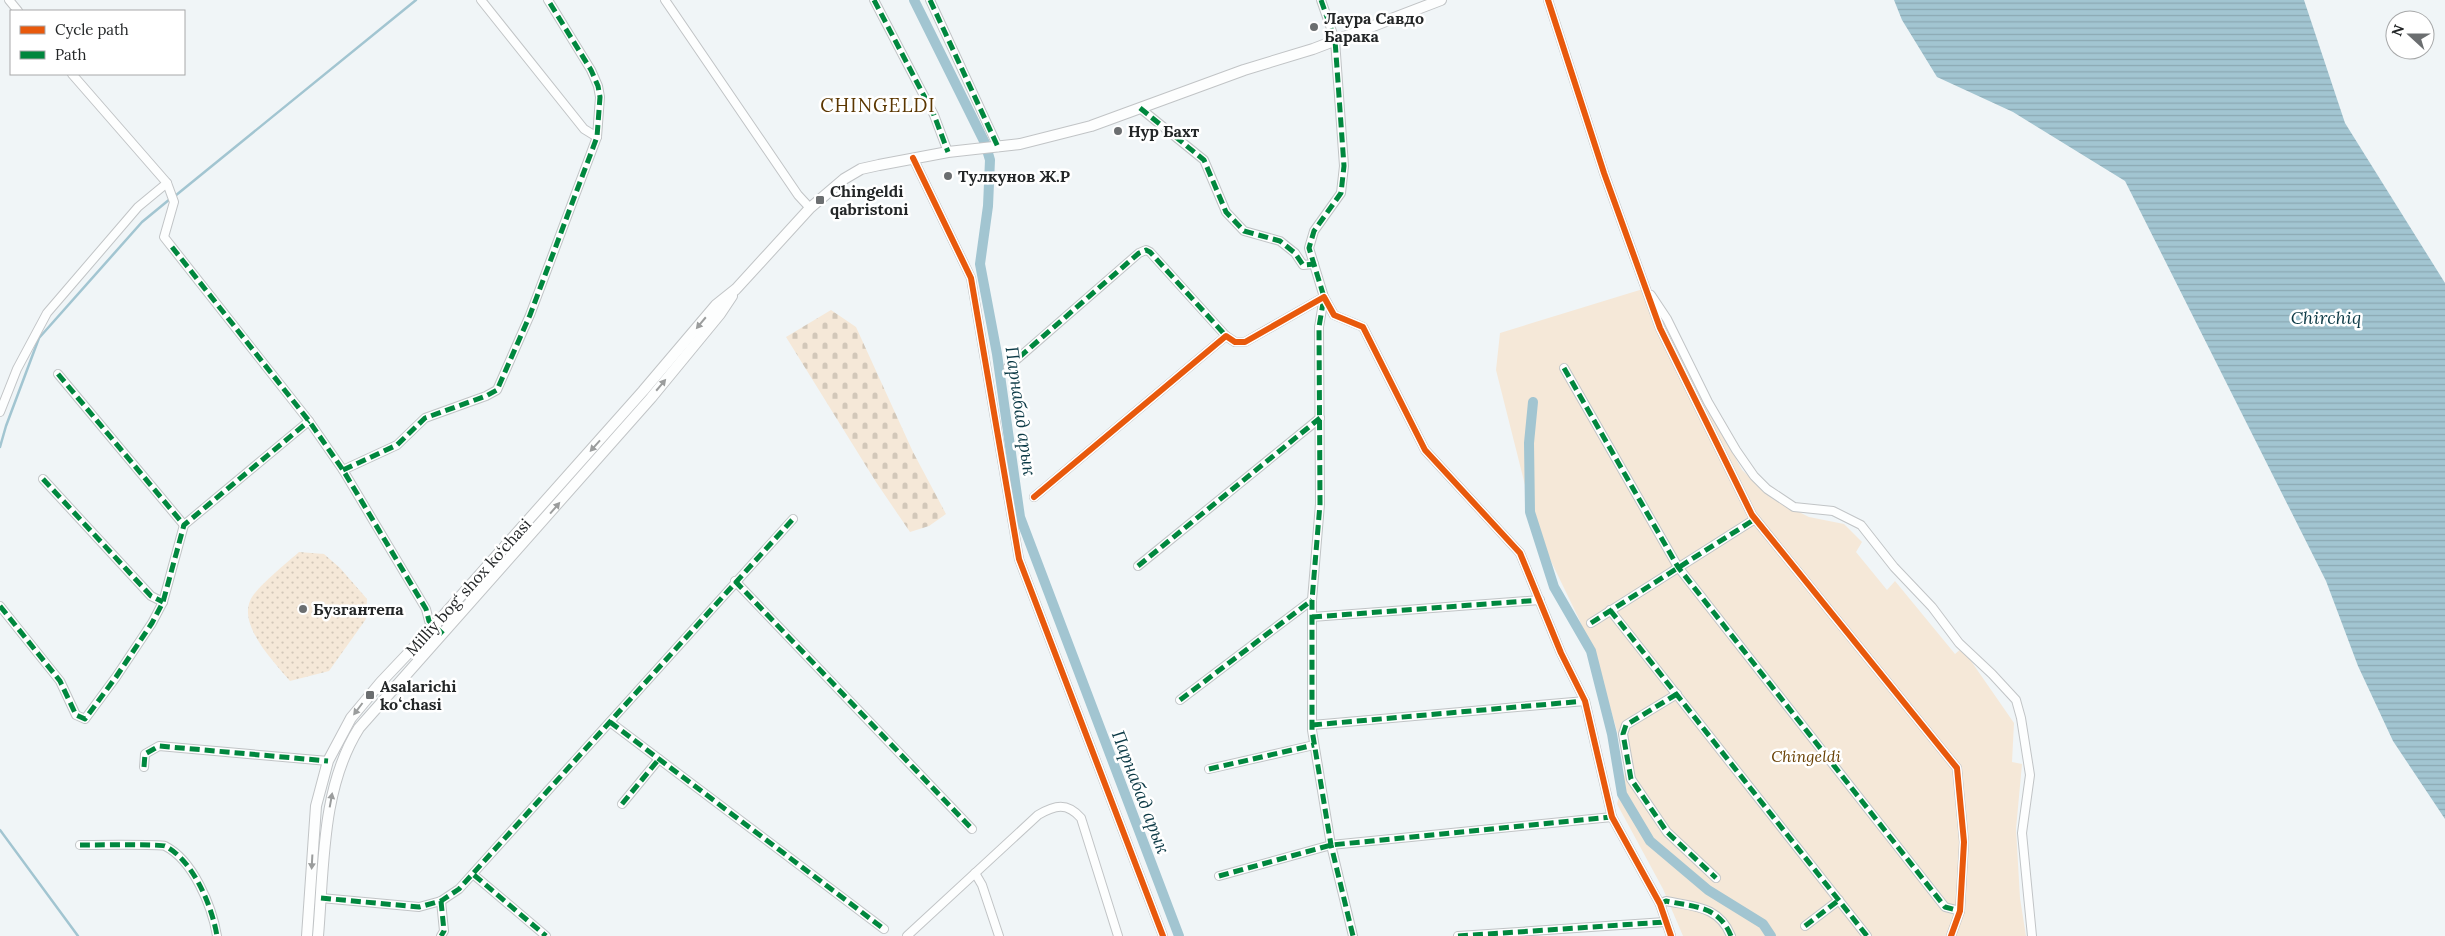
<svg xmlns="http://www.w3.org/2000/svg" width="2445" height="936" viewBox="0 0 2445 936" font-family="Lora,serif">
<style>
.grass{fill:url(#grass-dots)}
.cemetery{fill:url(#cemetery-stones)}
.garden{fill:#f5e8d8}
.water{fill:url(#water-rules)}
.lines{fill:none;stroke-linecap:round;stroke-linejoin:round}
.stream{stroke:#a2c5d1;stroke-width:2.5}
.canal{stroke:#a2c5d1;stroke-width:10}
.street-casing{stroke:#c1c4c6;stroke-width:10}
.secondary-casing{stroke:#c1c4c6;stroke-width:12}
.street{stroke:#fdfefe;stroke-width:8}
.secondary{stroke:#fdfefe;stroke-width:10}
.quiet{stroke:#00873e;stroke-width:5;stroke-dasharray:10 5;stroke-linecap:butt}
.cycleway-casing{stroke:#fff;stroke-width:9}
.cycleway{stroke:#e8590c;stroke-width:6}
.oneway{fill:#9b9d9d}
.poi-dot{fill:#6b6e70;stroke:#fff;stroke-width:2}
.labels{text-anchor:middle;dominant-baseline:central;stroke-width:5;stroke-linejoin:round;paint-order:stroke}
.poi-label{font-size:16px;font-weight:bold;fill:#232627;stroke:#fff;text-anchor:start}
.street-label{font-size:16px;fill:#232627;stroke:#fff}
.park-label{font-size:16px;font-style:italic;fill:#673f02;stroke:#fff}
.water-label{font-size:18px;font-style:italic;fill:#0c3a46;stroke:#fff}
.quarter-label{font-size:19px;letter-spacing:1px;fill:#5b3701;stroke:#fff}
</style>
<defs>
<pattern id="grass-dots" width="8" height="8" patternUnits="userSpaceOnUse" patternTransform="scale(1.25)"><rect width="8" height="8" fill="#f5e8d8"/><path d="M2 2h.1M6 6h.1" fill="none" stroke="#d2c7b9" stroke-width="1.8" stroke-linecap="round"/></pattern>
<pattern id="cemetery-stones" width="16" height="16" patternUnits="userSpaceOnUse" patternTransform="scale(1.25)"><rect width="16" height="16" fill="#f5e8d8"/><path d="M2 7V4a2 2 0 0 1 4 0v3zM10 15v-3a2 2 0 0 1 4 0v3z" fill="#d2c7b9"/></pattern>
<pattern id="water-rules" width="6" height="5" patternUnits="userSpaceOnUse" patternTransform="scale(1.25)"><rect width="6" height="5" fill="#a2c5d1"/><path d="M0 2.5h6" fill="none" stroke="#8ba9b3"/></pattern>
</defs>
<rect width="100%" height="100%" fill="#f0f5f7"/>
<!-- grass -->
<path class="grass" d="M 299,552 L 324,554 L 340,568 L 367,599 L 366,619 L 329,671 L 290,681 C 275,663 239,627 250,601 C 254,589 288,562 299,552 Z"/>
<!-- cemetery -->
<polygon class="cemetery" points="831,310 856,327 913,452 946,514 929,526 910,532 876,482 786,337"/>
<!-- garden -->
<polygon class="garden" points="1643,289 1661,319 1742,470 1773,499 1809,517 1844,524 1862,542 1856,552 1887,590 1895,581 1955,654 1962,648 2014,723 2012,762 2022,764 2016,829 2020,898 2026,936 1683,936 1663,889 1617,804 1627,765 1600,673 1579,619 1548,555 1525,485 1496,370 1500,333"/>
<!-- water -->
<polygon class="water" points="1894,0 2304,0 2345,123 2445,283 2445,819 2393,741 2358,666 2326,581 2125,181 2013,112 1937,77 1902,20"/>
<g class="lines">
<!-- stream -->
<g class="stream">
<polyline points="175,196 416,0"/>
<polyline points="0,447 6,426 39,338 142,222 170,199"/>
<polyline points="0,830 78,936"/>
</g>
<!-- canal -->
<g class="canal">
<polyline points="914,0 985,143 990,160 988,206 980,264 997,354 1020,517 1179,936"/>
<polyline points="1533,402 1529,443 1530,512 1554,587 1591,651 1612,734 1622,794 1650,841 1708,890 1763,924 1771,936"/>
</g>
<defs>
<g id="street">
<polyline points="9,0 18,11"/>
<polyline points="481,0 584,129 597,137"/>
<polyline points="665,0 798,195 810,208"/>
<polyline points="874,0 934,115 948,152"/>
<polyline points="930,0 998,147"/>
<polyline points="1321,0 1335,40 1344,166 1341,193 1314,231 1309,248 1324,297 1319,327 1320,504 1312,600 1312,730 1331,845 1353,936"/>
<polyline points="1548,0 1604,173 1660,328 1752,515 1957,768 1964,842 1960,911 1951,936"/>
<polyline points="72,74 167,183 174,202 164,237 309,421 343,470 426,609 429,621 438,629"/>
<polyline points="1140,108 1204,160 1226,212 1244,231 1280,241 1295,253 1303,265 1314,264"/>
<polyline points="913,158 971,278 1019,559 1163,936"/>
<polyline points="1651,295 1667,319 1708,402 1736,450 1754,476 1767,489 1794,507 1833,511 1861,525 1894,567 1932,607 1959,643 1992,674 2016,700 2021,718 2030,775 2022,833 2032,936"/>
<polyline points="1008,367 1139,253 1146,250 1150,252 1226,336"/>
<polyline points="1564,368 1678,567 1945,907 1960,911"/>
<polyline points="58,374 184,525"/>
<polyline points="0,412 17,369 47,313 138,207 167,183"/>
<polyline points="343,470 397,445 425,418 486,396 497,390 530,315 597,137 600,97 598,86 591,70 548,0"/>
<polyline points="43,479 151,596 163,602"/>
<polyline points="1034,497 1226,336 1235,342 1245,342 1324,297 1334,315 1363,327 1425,450 1520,553 1561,653 1585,701 1612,817 1660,904 1671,936"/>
<polyline points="1138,566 1320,418"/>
<polyline points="735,581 972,829"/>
<polyline points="0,606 60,681 76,715 85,719 116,677 152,623 163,602 184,525 309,421"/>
<polyline points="1610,610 1867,936"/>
<polyline points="1312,617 1540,600"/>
<polyline points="1591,623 1755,519"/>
<polyline points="1677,694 1626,725 1623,734 1631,779 1667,832 1716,878"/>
<polyline points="1180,700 1312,600"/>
<polyline points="610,722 884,929"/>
<polyline points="1312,725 1585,701"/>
<polyline points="144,767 145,754 159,746 328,761"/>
<polyline points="1209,769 1314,745"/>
<polyline points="622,804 659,759"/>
<path d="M 80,845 C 93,845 159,844 165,846 C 193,860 212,906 217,936"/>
<polyline points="975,873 982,885 999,936"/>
<polyline points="474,875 546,936"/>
<polyline points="1219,876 1331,845 1612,817"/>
<polyline points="321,898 419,907 441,901 459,889 793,519"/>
<polyline points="441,901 444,931 441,936"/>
<path d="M 1660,904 L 1666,901 C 1695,907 1719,906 1731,936"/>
<polyline points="1805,926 1839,900"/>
<path d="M 907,936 L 1038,815 C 1055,805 1067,802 1081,818 L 1118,936"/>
<polyline points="1458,936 1665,922"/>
</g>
<g id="secondary">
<polyline points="307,936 316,806 328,761 351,718 381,682 434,626 643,391 716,305 736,289 810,208 844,179 861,169 879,165 948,152 1020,144 1091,126 1244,70 1313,49 1441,0"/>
<path d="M 318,936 C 324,867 321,788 359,728 L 651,398 L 720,314 L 732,296"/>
</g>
</defs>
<!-- street casing -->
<use href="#street" class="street-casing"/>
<!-- secondary casing -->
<use href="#secondary" class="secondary-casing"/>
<!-- street -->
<use href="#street" class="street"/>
<!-- secondary -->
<use href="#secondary" class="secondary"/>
<!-- quiet -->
<g class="quiet">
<polyline points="874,0 934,115 948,152"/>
<polyline points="930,0 998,147"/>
<polyline points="1321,0 1335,40 1344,166 1341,193 1314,231 1309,248 1324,297 1319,327 1320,504 1312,600 1312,730 1331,845 1353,936"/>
<polyline points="1140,108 1204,160 1226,212 1244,231 1280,241 1295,253 1303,265 1314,264"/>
<polyline points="172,247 309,421 343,470 426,609 429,621 443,634"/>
<polyline points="1008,367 1139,253 1146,250 1150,252 1226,336"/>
<polyline points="1564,368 1678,567 1945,907 1960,911"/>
<polyline points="58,374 184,525"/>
<polyline points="343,470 397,445 425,418 486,396 497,390 530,315 597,137 600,97 598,86 591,70 548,0"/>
<polyline points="43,479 151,596 163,602"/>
<polyline points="1138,566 1320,418"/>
<polyline points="735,581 972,829"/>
<polyline points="0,606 60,681 76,715 85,719 116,677 152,623 163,602 184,525 309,421"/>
<polyline points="1610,610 1867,936"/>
<polyline points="1312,617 1540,600"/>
<polyline points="1591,623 1755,519"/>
<polyline points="1677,694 1626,725 1623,734 1631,779 1667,832 1716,878"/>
<polyline points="1180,700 1312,600"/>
<polyline points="610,722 884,929"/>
<polyline points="1312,725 1585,701"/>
<polyline points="144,767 145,754 159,746 328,761"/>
<polyline points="1209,769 1314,745"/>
<polyline points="622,804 659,759"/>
<path d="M 80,845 C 93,845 159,844 165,846 C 193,860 212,906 217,936"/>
<polyline points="474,875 546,936"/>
<polyline points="1219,876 1331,845 1612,817"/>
<polyline points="321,898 419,907 441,901 459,889 793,519"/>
<polyline points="441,901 444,931 441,936"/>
<path d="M 1660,904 L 1666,901 C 1695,907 1719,906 1731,936"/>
<polyline points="1805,926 1839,900"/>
<polyline points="1458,936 1665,922"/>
</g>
<defs>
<g id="cycleway">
<polyline points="1548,0 1604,173 1660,328 1752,515 1957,768 1964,842 1960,911 1951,936"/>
<polyline points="913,158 971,278 1019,559 1163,936"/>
<polyline points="1034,497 1226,336 1235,342 1245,342 1324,297 1334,315 1363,327 1425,450 1520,553 1561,653 1585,701 1612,817 1660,904 1671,936"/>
</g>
</defs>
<!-- cycleway casing -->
<use href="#cycleway" class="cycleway-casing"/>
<!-- cycleway -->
<use href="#cycleway" class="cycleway"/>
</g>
<!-- one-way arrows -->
<defs><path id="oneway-solid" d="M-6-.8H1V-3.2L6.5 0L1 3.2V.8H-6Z" transform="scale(1.25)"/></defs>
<g class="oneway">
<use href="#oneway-solid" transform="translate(701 323) rotate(130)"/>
<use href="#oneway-solid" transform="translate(661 385) rotate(-50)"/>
<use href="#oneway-solid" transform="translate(595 446) rotate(132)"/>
<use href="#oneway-solid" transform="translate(555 508) rotate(-49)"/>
<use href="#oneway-solid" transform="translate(358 709) rotate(127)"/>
<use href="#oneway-solid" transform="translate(331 800) rotate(-80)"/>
<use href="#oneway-solid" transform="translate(312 862) rotate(93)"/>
</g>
<!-- markers -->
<g class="poi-dot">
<circle cx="1314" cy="27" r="5"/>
<circle cx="1118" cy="131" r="5"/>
<circle cx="948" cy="176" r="5"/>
<rect x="815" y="195" width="10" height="10" rx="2.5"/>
<circle cx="303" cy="609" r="5"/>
<rect x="365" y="690" width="10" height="10" rx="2.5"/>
</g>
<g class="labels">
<!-- poi labels -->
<g class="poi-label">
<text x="1324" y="18">Лаура Савдо<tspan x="1324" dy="18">Барака</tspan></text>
<text x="1128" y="131">Нур Бахт</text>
<text x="958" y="176">Тулкунов Ж.Р</text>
<text x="830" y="191">Chingeldi<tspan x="830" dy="18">qabristoni</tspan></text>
<text x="313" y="609">Бузгантепа</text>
<text x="380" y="686">Asalarichi<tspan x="380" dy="18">koʻchasi</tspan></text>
</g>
<!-- street labels -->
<g class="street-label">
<text transform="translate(468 587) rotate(-48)">Milliy bog‘ shox ko‘chasi</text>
</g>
<!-- park labels -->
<g class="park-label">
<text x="1806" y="756">Chingeldi</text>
</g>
<!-- water labels -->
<g class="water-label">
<text x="2326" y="317">Chirchiq</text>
<text transform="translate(1021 411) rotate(82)">Парнабад арык</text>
<text transform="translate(1141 792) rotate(69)">Парнабад арык</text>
</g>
<!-- quarter labels -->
<g class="quarter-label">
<text x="878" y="105">CHINGELDI</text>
</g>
</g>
<!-- legend -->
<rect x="10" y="10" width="175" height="65" fill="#ffffff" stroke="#a7a8a9"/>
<rect x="20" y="26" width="25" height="8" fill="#e8590c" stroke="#a7a8a9"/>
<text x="55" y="35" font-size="15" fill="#232627">Cycle path</text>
<rect x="20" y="51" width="25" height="8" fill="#00873e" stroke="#a7a8a9"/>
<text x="55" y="60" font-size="15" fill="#232627">Path</text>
<!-- north arrow -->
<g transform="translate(2410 35) rotate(291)"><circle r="24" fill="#ffffff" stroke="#a7a8a9"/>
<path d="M0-4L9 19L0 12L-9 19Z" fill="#6b6e70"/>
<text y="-8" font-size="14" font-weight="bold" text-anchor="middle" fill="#232627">N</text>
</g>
</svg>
